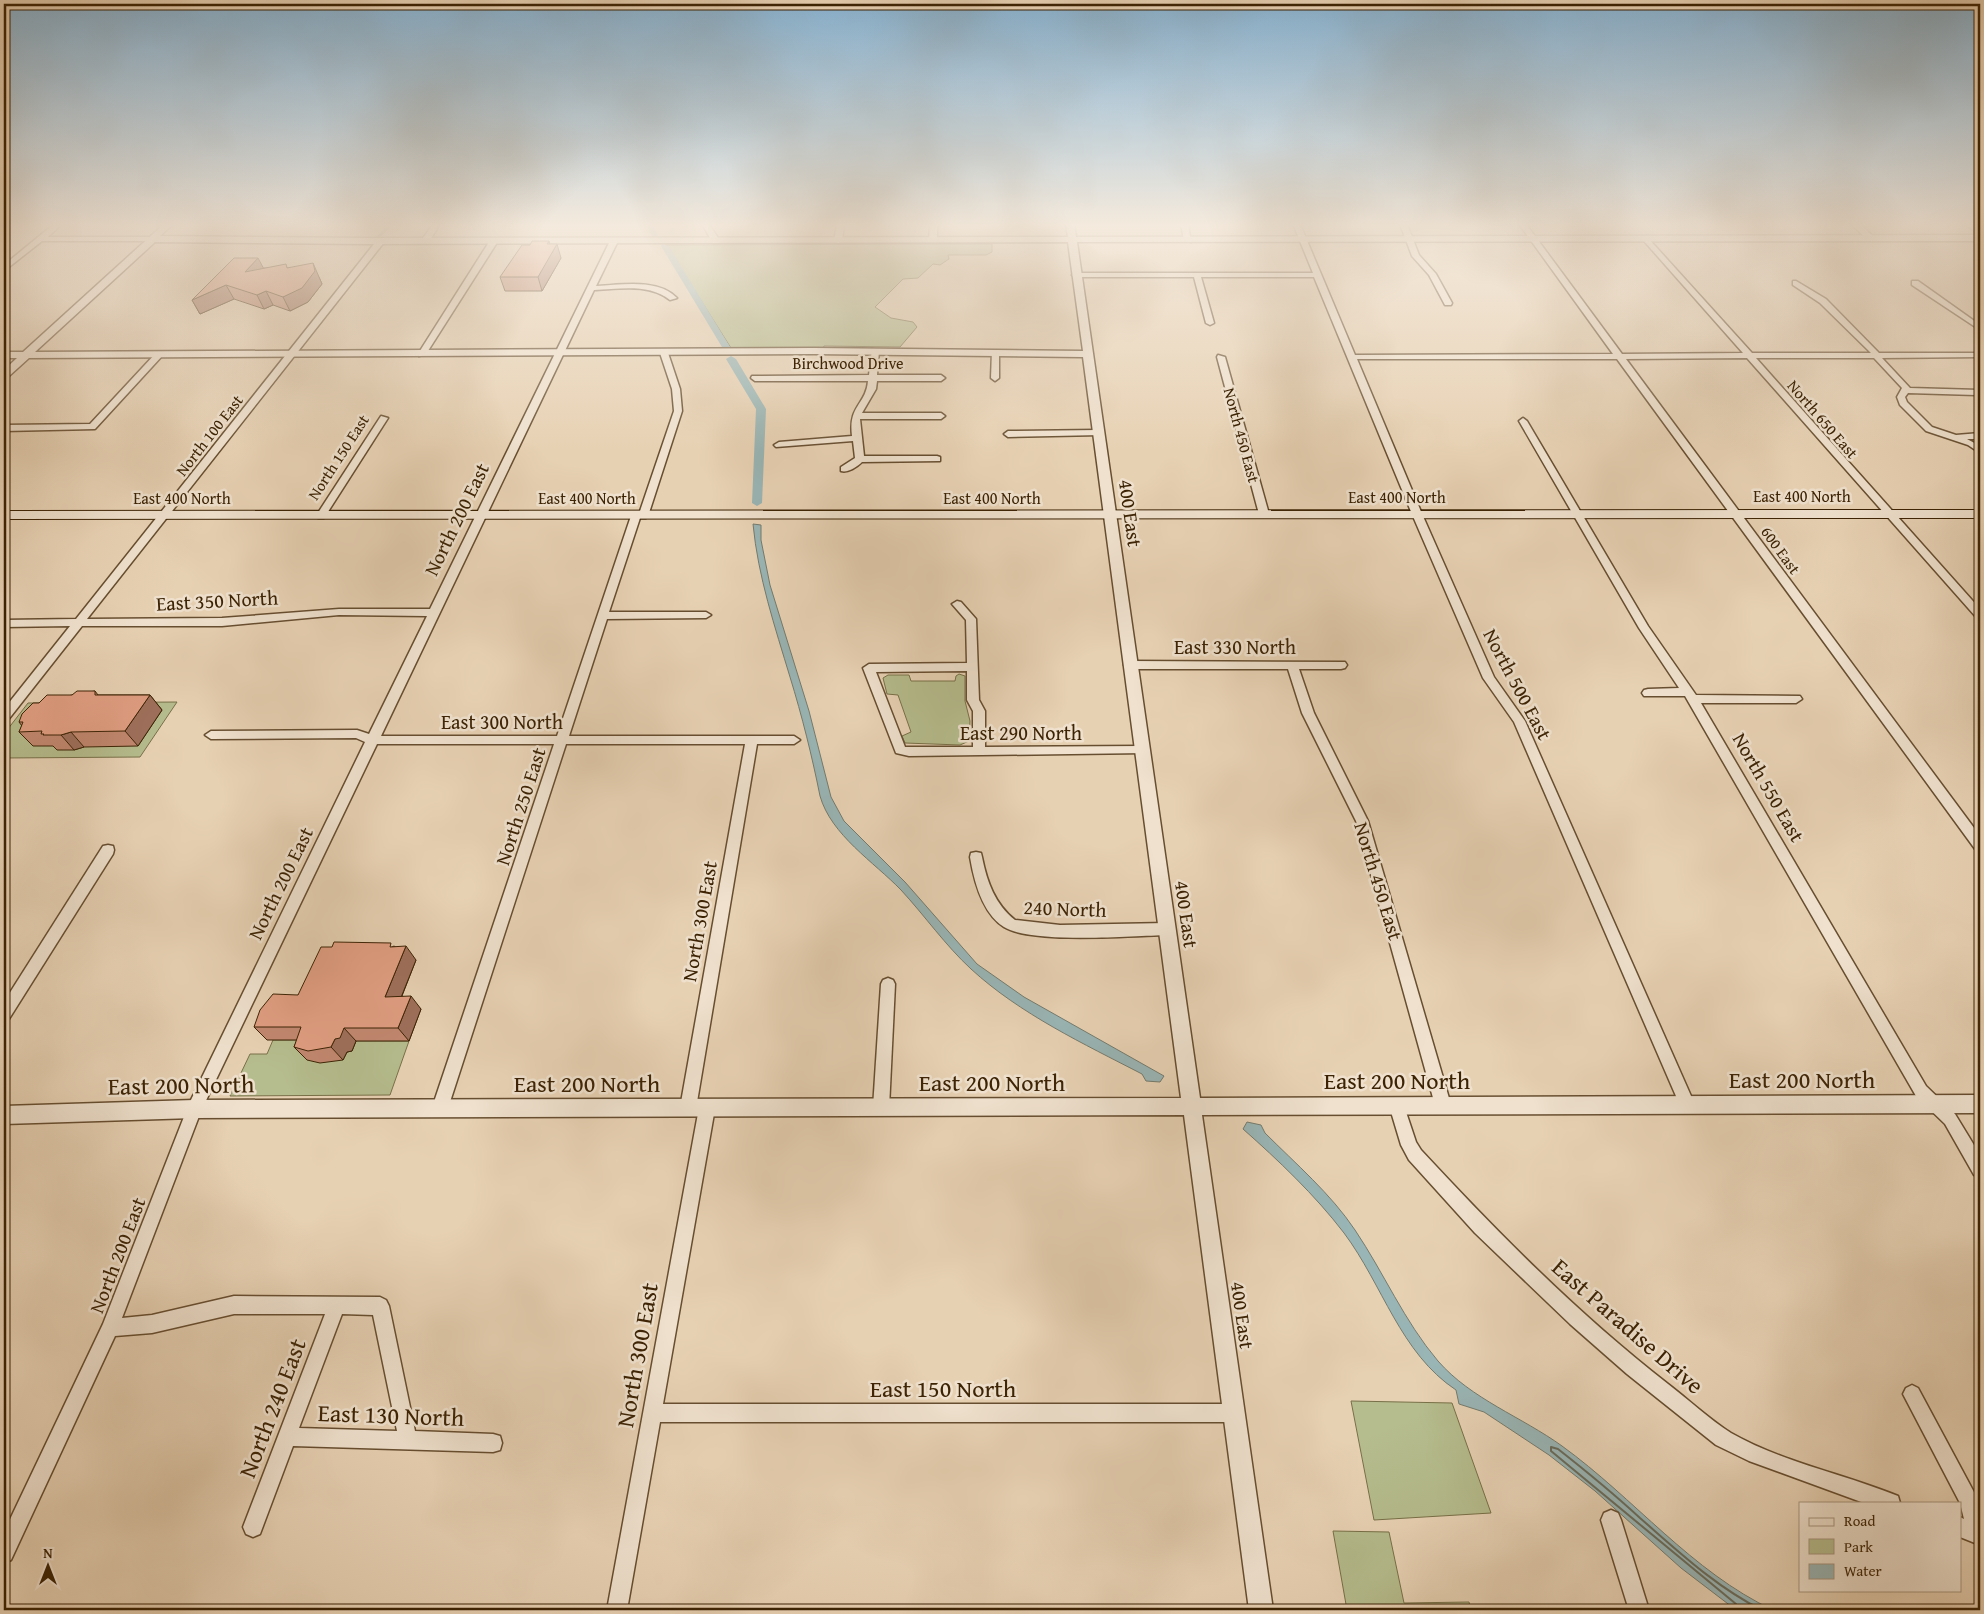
<svg xmlns="http://www.w3.org/2000/svg" width="1984" height="1614" viewBox="0 0 1984 1614" font-family="'Gentium Book Plus',serif">
<style>
.green{fill:#b5bc8d;stroke:#787048}
.water{fill:#99b5b5;stroke:#747b6e}
.lines{fill:none;stroke-linecap:round;stroke-linejoin:round}
.shore{stroke:#6a6c5c;stroke-width:2}
.stream{stroke:#747b6e;stroke-width:2.5}
.canal{fill:#99b5b5;fill-rule:evenodd}
.minor-casing{stroke:#674e30;stroke-width:3}
.tertiary-casing{stroke:#674e30;stroke-width:3}
.secondary-casing{stroke:#3c2304;stroke-width:2}
.minor{fill:#efe1ce;fill-rule:evenodd}
.tertiary{fill:#efe1ce;fill-rule:evenodd}
.secondary{fill:#efe1ce;fill-rule:evenodd}
.wall{fill:#c28870;stroke:#3c2304}
.shaded-wall{fill:#9e6f5b;stroke:#3c2304}
.building{fill:#e19e82;stroke:#3c2304}
.labels{text-anchor:middle;dominant-baseline:central;stroke-width:5;stroke-linejoin:round;paint-order:stroke}
.far-street-label{font-size:16px;fill:#3c2304;stroke:#efe1ce}
.street-label{font-size:20px;fill:#3c2304;stroke:#efe1ce}
.near-street-label{font-size:24px;fill:#3c2304;stroke:#efe1ce}
</style>
<rect width="100%" height="100%" fill="#e7d1b3"/>
<filter id="stains"><feTurbulence type="fractalNoise" baseFrequency=".004" numOctaves="4"/><feColorMatrix values="0 0 0 0 .2 0 0 0 0 .09 0 0 0 0 .02 0 0 0 .5 -.17"/></filter>
<radialGradient id="worn" r=".72"><stop offset=".6" stop-color="#630" stop-opacity="0"/><stop offset="1" stop-color="#630" stop-opacity=".3"/></radialGradient>
<!-- green -->
<g class="green">
<polygon points="949,244 992,244 992,252 986,255 948,255 949,259 940,265 933,264 918,278 903,279 875,307 891,318 913,322 917,327 900,347 824,346 823,348 731,348 666,245"/>
<polygon points="959,674 965,676 965,701 970,721 969,741 960,745 905,743 902,736 911,732 898,695 887,694 883,678 888,675 909,675 911,681 955,681 956,676"/>
<polygon points="177,702 140,757 4,758 4,734 28,703"/>
<polygon points="273,1040 314,1040 347,1052 352,1050 356,1041 409,1041 390,1095 230,1096 250,1054 267,1054"/>
<polygon points="1351,1401 1452,1403 1491,1513 1374,1520"/>
<polygon points="1333,1531 1389,1532 1404,1603 1469,1602 1471,1610 1347,1610"/>
</g>
<!-- water -->
<g class="water">
<path d="M 753,524 L 761,525 L 761,540 L 770,585 L 809,711 L 831,797 L 844,821 L 905,882 L 977,964 L 1024,997 L 1164,1076 L 1160,1082 L 1146,1081 L 1142,1074 C 1084,1044 1020,1014 971,969 C 945,945 925,916 901,890 C 874,862 831,835 820,796 C 812,756 802,716 790,677 C 775,627 758,577 753,524 Z"/>
<path d="M 1247,1122 L 1261,1125 L 1265,1133 C 1296,1164 1331,1194 1355,1230 C 1384,1273 1404,1321 1438,1361 C 1471,1399 1522,1417 1562,1446 C 1634,1498 1692,1572 1773,1610 L 1736,1610 L 1681,1568 L 1595,1491 L 1549,1455 L 1484,1412 L 1459,1404 L 1456,1390 C 1400,1353 1383,1285 1344,1233 C 1315,1195 1278,1160 1243,1129 Z"/>
</g>
<g class="lines">
<!-- shore -->
<path class="shore" d="M 1738,1610 L 1736,1604 L 1551,1451 L 1551,1447 L 1558,1449 C 1586,1471 1614,1494 1640,1518 C 1679,1552 1716,1587 1762,1610"/>
<!-- stream -->
<polyline class="stream" points="377,238 392,224"/>
<!-- canal -->
<g class="canal">
<polygon points="645,224 653,224 658,236 652,236"/>
<polygon points="662,244 669,246 730,347 729,349 722,347 661,246"/>
<polygon points="731,356 736,359 766,409 762,503 757,506 752,503 756,409 726,359"/>
</g>
<defs>
<g id="minor">
<polygon points="54,224 62,224 48,237 153,237 157,239 153,241 42,241 4,271 4,265"/>
<polygon points="433,224 440,224 428,243 422,243 421,241"/>
<polygon points="702,224 709,224 720,241 719,243 713,243"/>
<polygon points="837,224 844,224 842,241 838,243 834,241"/>
<polygon points="930,224 937,224 937,240 933,242 929,240"/>
<polygon points="1181,224 1188,224 1191,242 1184,240"/>
<polygon points="1293,224 1300,224 1355,355 1613,354 1519,224 1526,224 1622,354 1743,353 1644,241 1644,237 1647,237 1752,353 1871,353 1820,303 1793,285 1793,281 1796,281 1826,299 1879,353 1980,353 1980,357 1882,358 1910,388 1979,390 1979,394 1976,395 1908,393 1905,397 1907,402 1932,427 1956,435 1980,433 1980,439 1967,439 1980,446 1980,453 1968,445 1926,431 1900,405 1897,397 1902,388 1874,358 1756,358 1980,609 1980,618 1976,617 1747,358 1626,359 1980,836 1980,850 1975,849 1617,359 1357,359 1422,514 1494,677 1525,721 1695,1105 1692,1110 1687,1112 1682,1110 1514,722 1483,678 1412,514 1314,277 1201,277 1214,323 1210,325 1206,323 1194,277 1076,277 1072,275 1076,273 1313,273"/>
<polygon points="1400,224 1407,224 1419,255 1436,274 1452,303 1451,305 1445,305 1429,275 1412,256"/>
<polygon points="1851,224 1859,224 1875,238 1868,240"/>
<path d="M 378,239 L 385,241 L 87,619 L 222,618 L 339,609 L 430,609 L 610,241 L 614,239 L 618,241 L 596,286 C 621,285 658,278 677,298 L 670,300 C 649,283 619,289 594,290 L 381,736 L 557,736 L 631,516 L 633,514 L 639,514 L 674,411 L 672,389 L 660,353 L 664,351 L 668,353 L 680,389 L 682,411 L 648,516 L 646,518 L 640,518 L 609,612 L 706,612 L 711,615 L 706,618 L 607,619 L 569,736 L 794,736 L 800,740 L 794,744 L 757,744 L 696,1108 L 693,1113 L 688,1115 L 683,1113 L 680,1108 L 745,744 L 566,744 L 448,1108 L 445,1113 L 440,1115 L 435,1113 L 432,1108 L 554,744 L 377,744 L 201,1111 L 122,1318 L 152,1315 L 234,1296 L 380,1297 L 386,1300 L 389,1306 L 415,1431 L 493,1434 L 500,1436 L 502,1443 L 500,1450 L 493,1452 L 293,1446 L 260,1534 L 253,1537 L 246,1534 L 243,1527 L 325,1314 L 234,1314 L 152,1333 L 115,1336 L 11,1560 L 4,1563 L 4,1532 L 103,1324 L 189,1104 L 365,742 L 356,738 L 211,739 L 205,735 L 211,731 L 357,730 L 369,734 L 427,616 L 339,615 L 222,626 L 82,626 L 8,720 L 4,721 L 4,709 L 70,626 L 4,627 L 4,620 L 76,619 ZM 342,1314 L 373,1315 L 397,1431 L 299,1428 Z"/>
<polygon points="491,239 498,241 426,354 419,356 418,354"/>
<polygon points="1912,281 1918,281 1980,325 1980,330 1912,285"/>
<path d="M 872,349 L 879,351 L 877,375 L 941,375 L 945,378 L 941,381 L 877,381 L 876,389 L 862,413 L 941,413 L 945,416 L 941,419 L 860,419 L 864,456 L 937,456 L 940,457 L 940,461 L 862,462 C 857,467 848,473 841,471 L 841,467 L 855,458 L 853,441 L 776,447 L 774,445 L 779,442 L 852,436 C 848,405 866,405 868,381 L 755,381 L 751,378 L 752,376 L 869,375 Z"/>
<polygon points="992,351 999,353 999,378 995,381 991,378"/>
<polygon points="156,353 163,355 95,429 4,431 4,425 90,424"/>
<polygon points="1218,355 1225,357 1269,514 1267,516 1264,517 1259,514 1217,357"/>
<polygon points="381,416 388,418 324,518 318,518 316,516"/>
<polygon points="1523,418 1527,421 1648,626 1696,695 1800,696 1802,699 1796,703 1701,703 1926,1086 1955,1114 1980,1155 1980,1178 1974,1175 1945,1124 1916,1096 1685,696 1644,696 1642,693 1644,690 1648,689 1679,688 1639,628 1519,421"/>
<polygon points="1098,430 1102,433 1101,435 1008,437 1004,434 1008,431"/>
<path d="M 957,601 L 961,602 L 976,619 L 979,700 L 985,711 L 985,747 L 1142,746 L 1148,750 L 1146,753 L 909,756 L 896,753 L 863,668 L 869,664 L 967,663 L 966,620 L 952,604 ZM 967,671 L 967,700 L 973,711 L 973,747 L 905,747 L 876,672 Z"/>
<polygon points="1130,661 1345,662 1347,665 1345,668 1341,669 1299,669 1314,713 1368,821 1451,1105 1448,1110 1443,1112 1438,1110 1435,1105 1356,821 1302,713 1288,669 1130,669 1124,665"/>
<polygon points="108,845 113,846 114,850 113,854 9,1019 4,1020 4,1002 103,846"/>
<path d="M 976,852 L 981,853 L 982,857 C 987,882 995,904 1015,920 L 1060,925 L 1167,923 L 1172,925 L 1174,929 L 1172,933 L 1167,935 C 1133,936 1031,944 1004,927 C 982,913 974,881 970,857 L 971,853 Z"/>
<polygon points="888,978 893,980 895,984 889,1108 886,1113 881,1115 876,1113 873,1108 881,984 883,980"/>
<path d="M 1397,1098 L 1402,1100 L 1416,1142 L 1421,1150 C 1498,1233 1578,1314 1668,1384 C 1689,1400 1709,1419 1731,1433 C 1782,1462 1844,1474 1898,1496 L 1900,1503 L 1864,1503 L 1749,1461 L 1716,1445 L 1627,1374 L 1570,1324 L 1475,1233 L 1409,1160 L 1401,1145 L 1389,1105 L 1392,1100 Z"/>
<polygon points="707,1101 712,1103 715,1108 663,1404 1234,1404 1240,1407 1243,1413 1240,1419 1234,1422 660,1422 627,1610 607,1610 699,1108 702,1103"/>
<polygon points="1912,1385 1918,1388 1976,1496 1980,1509 1980,1545 1960,1537 1960,1517 1964,1519 1960,1503 1903,1394 1906,1388"/>
<polygon points="1611,1510 1618,1513 1621,1520 1649,1610 1629,1610 1601,1520 1604,1513"/>
</g>
<path id="tertiary" d="M 164,224 L 173,224 L 160,236 L 368,238 L 1068,237 L 1066,224 L 1074,224 L 1076,237 L 1980,235 L 1980,241 L 1077,242 L 1200,1098 L 1980,1095 L 1980,1113 L 1202,1115 L 1273,1610 L 1249,1610 L 1184,1115 L 194,1118 L 4,1124 L 4,1106 L 194,1100 L 1181,1098 L 1083,357 L 814,354 L 29,358 L 8,377 L 4,378 L 4,370 L 17,358 L 4,358 L 4,352 L 23,352 ZM 155,242 L 368,244 L 1068,242 L 1083,351 L 814,348 L 35,352 Z"/>
<g id="secondary">
<polygon points="1964,224 1976,224 1980,228 1980,235"/>
<polygon points="1980,510 1980,518 4,519 4,511"/>
</g>
</defs>
<!-- minor casing -->
<use href="#minor" class="minor-casing"/>
<!-- tertiary casing -->
<use href="#tertiary" class="tertiary-casing"/>
<!-- secondary casing -->
<use href="#secondary" class="secondary-casing"/>
<!-- minor -->
<use href="#minor" class="minor"/>
<!-- tertiary -->
<use href="#tertiary" class="tertiary"/>
<!-- secondary -->
<use href="#secondary" class="secondary"/>
</g>
<!-- wall -->
<g class="wall">
<polygon points="550,244 561,258 542,291 505,291 500,277"/>
<polygon points="264,268 288,268 319,277 322,284 308,302 290,311 273,305 264,309 234,299 200,314 192,300"/>
<polygon points="95,691 98,695 150,695 162,710 138,746 84,747 74,750 57,750 53,746 33,746 19,732 22,726 19,722 39,703 72,695"/>
<polygon points="394,946 416,960 402,996 421,1009 409,1041 356,1041 352,1051 347,1052 343,1060 320,1063 307,1060 294,1047 297,1040 267,1040 254,1027 298,995"/>
</g>
<!-- shaded-wall -->
<g class="shaded-wall">
<polygon points="549,241 552,253 557,244 561,258 542,291 538,277 547,244"/>
<polygon points="258,258 265,271 245,272"/>
<polygon points="313,263 322,284 308,302 290,311 283,297"/>
<polygon points="226,285 234,299 200,314 192,300"/>
<polygon points="266,291 273,305 264,309 257,295"/>
<polygon points="150,695 162,710 138,746 125,731"/>
<polygon points="71,732 84,747 74,750 61,735"/>
<polygon points="406,946 416,960 396,1010 385,997"/>
<polygon points="411,996 421,1009 409,1041 398,1028"/>
<polygon points="344,1028 356,1041 352,1051 347,1052 343,1060 331,1047 335,1039"/>
</g>
<!-- building -->
<g class="building">
<polygon points="532,241 549,241 547,244 557,244 538,277 500,277 522,245 530,245"/>
<polygon points="234,258 258,258 245,272 286,264 287,268 313,263 315,271 302,288 283,297 266,291 257,295 226,285 192,300"/>
<polygon points="77,691 95,691 95,695 150,695 125,731 71,732 61,735 43,735 44,734 41,734 42,731 19,732 23,722 19,722 22,714 33,703 39,703 47,695 72,695"/>
<polygon points="334,942 391,943 390,947 406,946 385,997 411,996 398,1028 344,1028 340,1038 335,1039 331,1047 308,1051 294,1047 301,1027 254,1027 260,1010 273,994 298,995 321,947 332,947"/>
</g>
<!-- sky -->
<linearGradient id="sky" x2="0" y2="1"><stop stop-color="#88b4d4"/><stop offset="0.5" stop-color="#f4eadd"/><stop offset="1" stop-color="#f4eadd" stop-opacity="0"/></linearGradient>
<rect width="1984" height="450" fill="url(#sky)"/>
<g class="labels">
<!-- far-street labels -->
<g class="far-street-label">
<text x="848" y="363">Birchwood Drive</text>
<text transform="translate(1823 419) rotate(49)">North 650 East</text>
<text transform="translate(209 435) rotate(-52)">North 100 East</text>
<text transform="translate(1242 435) rotate(75)">North 450 East</text>
<text transform="translate(338 457) rotate(-57)">North 150 East</text>
<text x="1802" y="496">East 400 North</text>
<text x="1397" y="497">East 400 North</text>
<text x="182" y="498">East 400 North</text>
<text x="587" y="498">East 400 North</text>
<text x="992" y="498">East 400 North</text>
<text transform="translate(1781 550) rotate(54)">600 East</text>
</g>
<!-- street labels -->
<g class="street-label">
<text transform="translate(1131 513) rotate(82)">400 East</text>
<text transform="translate(456 519) rotate(-64)">North 200 East</text>
<text transform="translate(217 600) rotate(-3)">East 350 North</text>
<text x="1235" y="646">East 330 North</text>
<text transform="translate(1518 684) rotate(62)">North 500 East</text>
<text x="502" y="721">East 300 North</text>
<text x="1021" y="732">East 290 North</text>
<text transform="translate(1769 787) rotate(60)">North 550 East</text>
<text transform="translate(520 806) rotate(-72)">North 250 East</text>
<text transform="translate(1379 881) rotate(73)">North 450 East</text>
<text transform="translate(280 883) rotate(-64)">North 200 East</text>
<text transform="translate(1065 908) rotate(2)">240 North</text>
<text transform="translate(1187 914) rotate(82)">400 East</text>
<text transform="translate(699 921) rotate(-80)">North 300 East</text>
<text transform="translate(117 1255) rotate(-69)">North 200 East</text>
<text transform="translate(1243 1315) rotate(82)">400 East</text>
</g>
<!-- near-street labels -->
<g class="near-street-label">
<text x="1802" y="1079">East 200 North</text>
<text x="1397" y="1080">East 200 North</text>
<text x="992" y="1082">East 200 North</text>
<text x="587" y="1083">East 200 North</text>
<text transform="translate(181 1085) rotate(-1)">East 200 North</text>
<text transform="translate(1628 1326) rotate(41)">East Paradise Drive</text>
<text transform="translate(637 1355) rotate(-80)">North 300 East</text>
<text x="943" y="1388">East 150 North</text>
<text transform="translate(272 1408) rotate(-69)">North 240 East</text>
<text transform="translate(391 1415) rotate(2)">East 130 North</text>
</g>
</g>
<!-- margin -->
<rect width="1984" height="1614" fill="none" stroke="#e7d1b3" stroke-width="20"/>
<rect x="5" y="5" width="1974" height="1604" fill="none" stroke="#3c2304" stroke-width="2.5"/>
<rect x="10" y="10" width="1964" height="1594" fill="none" stroke="#3c2304"/>
<!-- legend -->
<rect x="1799" y="1502" width="162" height="90" fill="#efe1ce" stroke="#a7957d"/>
<rect x="1809" y="1518" width="25" height="8" fill="#efe1ce" stroke="#a7957d"/>
<text x="1844" y="1526" font-size="15" fill="#3c2304">Road</text>
<rect x="1809" y="1539" width="25" height="15" fill="#b5bc8d" stroke="#a7957d"/>
<text x="1844" y="1552" font-size="15" fill="#3c2304">Park</text>
<rect x="1809" y="1564" width="25" height="15" fill="#99b5b5" stroke="#a7957d"/>
<text x="1844" y="1576" font-size="15" fill="#3c2304">Water</text>
<!-- north arrow -->
<g transform="translate(48 1566)" stroke="#efe1ce" stroke-width="4" paint-order="stroke">
<path d="M0-4L9 19L0 12L-9 19Z" fill="#3c2304"/>
<text y="-8" font-size="14" font-weight="bold" text-anchor="middle" fill="#3c2304">N</text>
</g>
<rect width="100%" height="100%" filter="url(#stains)"/>
<rect width="100%" height="100%" fill="url(#worn)"/>
</svg>
